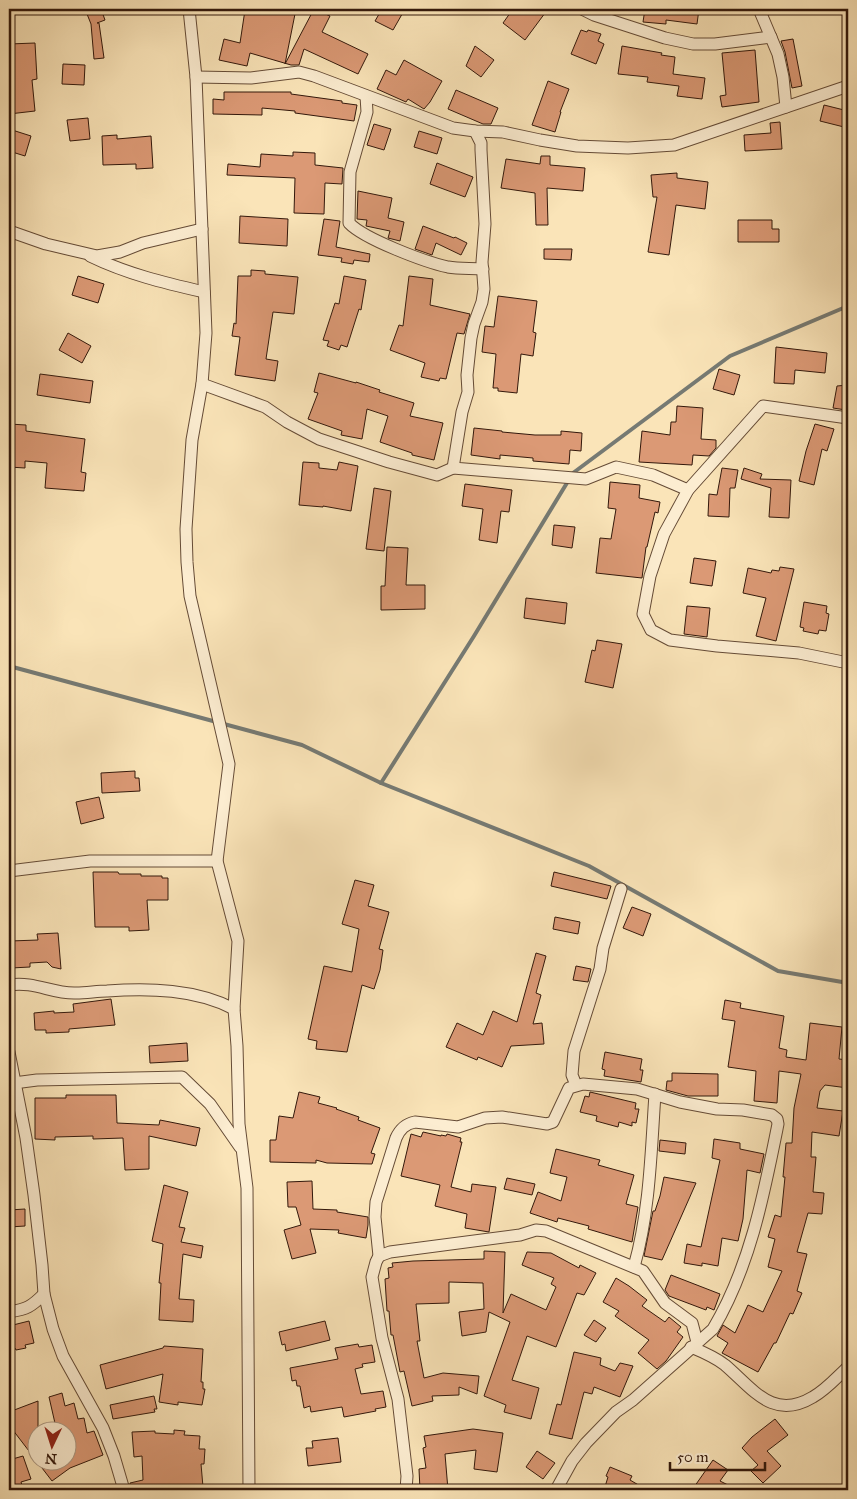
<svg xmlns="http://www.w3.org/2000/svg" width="857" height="1499" viewBox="0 0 857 1499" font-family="'IM FELL Great Primer',serif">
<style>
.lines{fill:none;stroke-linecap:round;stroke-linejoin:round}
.stream{stroke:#767a73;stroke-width:4}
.building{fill:#db9975;stroke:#33180b}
.minor-casing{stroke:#654b36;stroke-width:13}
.minor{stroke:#fcedd1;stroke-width:11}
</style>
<rect width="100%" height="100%" fill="#fae4b8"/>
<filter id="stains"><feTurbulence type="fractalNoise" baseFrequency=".004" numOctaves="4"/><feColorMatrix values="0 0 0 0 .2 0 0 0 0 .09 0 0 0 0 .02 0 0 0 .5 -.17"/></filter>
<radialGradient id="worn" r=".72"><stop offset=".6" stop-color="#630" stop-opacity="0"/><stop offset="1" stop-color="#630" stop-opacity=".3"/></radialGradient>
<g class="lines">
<!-- stream -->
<g class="stream">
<polyline points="9,666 302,745 381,783 589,866 778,971 848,983"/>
<polyline points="381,783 474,636 573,473 730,356 848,306"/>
</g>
</g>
<!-- building -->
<g class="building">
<polygon points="85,9 101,9 105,20 97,23 99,23 104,58 94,59 91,24"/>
<polygon points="269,9 296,9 285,64 314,9 330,16 322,32 368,54 358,74 304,49 299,65 291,65 250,53 247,66 219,60 224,39 240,43 245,10 268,13"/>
<polygon points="382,9 405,9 393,30 375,21"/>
<polygon points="513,9 548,9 525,40 503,23"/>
<polygon points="645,9 699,9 697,24 666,20 666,24 643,22"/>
<polygon points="581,30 587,32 588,30 601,34 598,41 604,44 596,64 571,54"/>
<polygon points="793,39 802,86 792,88 785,52 781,41"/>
<polygon points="35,43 37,79 32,80 35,111 9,114 9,44"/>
<polygon points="475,46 494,60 481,77 466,66"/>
<polygon points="622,46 662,53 661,55 675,57 673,74 705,78 702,99 677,96 679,86 647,82 648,77 618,74"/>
<polygon points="755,50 759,102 722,107 720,96 726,95 722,53"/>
<polygon points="404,60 442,81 430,102 424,109 408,99 406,102 377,89 386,70 396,75"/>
<polygon points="63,64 85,65 84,85 62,84"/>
<polygon points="548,81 569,89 560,112 561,112 555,132 532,125"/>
<polygon points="456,90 498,108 491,124 483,124 448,109"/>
<polygon points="224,92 291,92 291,94 342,101 342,103 357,105 354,121 295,113 295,111 262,108 262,115 213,114 213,99 224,100"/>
<polygon points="824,105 848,111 848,128 820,121"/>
<polygon points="88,118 90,139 70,141 67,120"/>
<polygon points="780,122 782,149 745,151 744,135 771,133 770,123"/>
<polygon points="374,124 391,129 384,150 367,145"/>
<polygon points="9,129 31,136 25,156 9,151"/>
<polygon points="419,131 442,138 437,154 414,147"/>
<polygon points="117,135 117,139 151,136 153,168 136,169 136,164 103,165 102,136"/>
<polygon points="293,152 315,153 315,165 343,168 342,184 325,183 324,214 294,213 295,178 227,175 228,164 260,167 261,154 293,156"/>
<polygon points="541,156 550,156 550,165 585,168 583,191 547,188 548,225 536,225 535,193 501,188 506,159 540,164"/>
<polygon points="437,163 473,177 465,197 430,184"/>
<polygon points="677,173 677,178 708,182 705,209 676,205 669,255 648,252 657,197 653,197 651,175"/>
<polygon points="358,191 392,198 388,218 404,222 400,241 388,238 390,231 366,226 367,220 357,219"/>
<polygon points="240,216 288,219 287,246 239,243"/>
<polygon points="324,219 340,221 336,247 370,254 369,262 354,260 353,264 341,262 342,258 318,255"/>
<polygon points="738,220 772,220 772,229 779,229 779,242 738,242"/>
<polygon points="423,226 454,238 455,237 467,243 461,255 436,243 432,255 415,249"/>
<polygon points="544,249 572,249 571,260 544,259"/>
<polygon points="251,270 265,271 265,274 298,277 294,314 273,312 266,359 278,361 275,381 235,375 240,337 232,336 234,323 236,324 238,276 251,276"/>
<polygon points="78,276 104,284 98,303 72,295"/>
<polygon points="344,276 366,280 361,310 359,309 347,347 341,345 339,350 327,346 329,341 323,340 335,303 339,304"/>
<polygon points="409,276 433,279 430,305 470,314 464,334 457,333 446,379 440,378 439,381 421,377 425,363 390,350 399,325 403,326"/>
<polygon points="498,296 537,301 533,332 536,333 533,356 521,354 517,393 498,391 498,388 493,388 496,354 482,352 485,326 494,327"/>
<polygon points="68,333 91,346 82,363 59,350"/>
<polygon points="776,347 827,353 825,373 795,370 794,384 774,383"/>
<polygon points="719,369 740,375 734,395 713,389"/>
<polygon points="319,373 356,383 356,382 380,390 379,392 414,403 410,416 443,423 434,460 412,455 412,453 380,442 388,416 367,409 362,439 341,435 342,431 308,419 318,393 314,392"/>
<polygon points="40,374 93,381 90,403 37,395"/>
<polygon points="848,385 848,407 846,406 846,410 833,408 837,386"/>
<polygon points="677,406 703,408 701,439 716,440 716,448 709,456 693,455 692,465 639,462 642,431 670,435 671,422 676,422"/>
<polygon points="9,424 26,425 26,431 85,439 81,472 86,473 84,491 45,488 47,463 25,461 25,468 9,467"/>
<polygon points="815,424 834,429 827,451 822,449 814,485 799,481 806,451"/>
<polygon points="474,428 502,431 502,432 535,435 561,435 561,431 582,433 581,451 570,450 569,464 533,461 533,458 500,455 500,459 471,455"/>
<polygon points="303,462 319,463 319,468 337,470 339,462 358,466 351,511 323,506 323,507 299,505"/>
<polygon points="722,468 738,470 735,488 730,488 729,517 708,516 709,494 717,495"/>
<polygon points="744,468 762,474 760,479 791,480 789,518 769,517 771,488 741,479"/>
<polygon points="610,482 640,485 639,498 660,502 658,513 655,512 647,547 646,547 642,578 596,573 600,538 611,539 616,509 608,508"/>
<polygon points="465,484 512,490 509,512 501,511 497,543 479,540 483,509 462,506"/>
<polygon points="374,488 391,491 384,551 366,549"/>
<polygon points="554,525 575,527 572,548 552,545"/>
<polygon points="387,547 408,548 406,585 425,585 425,609 381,610 381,586 385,586"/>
<polygon points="694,558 716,561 712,586 690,583"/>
<polygon points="780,567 794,569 776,641 756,636 766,598 743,593 748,568 771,573 772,570 779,571"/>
<polygon points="526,598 567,603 565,624 524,618"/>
<polygon points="804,602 827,606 826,613 829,614 826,631 819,630 818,634 803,631 804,628 800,627"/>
<polygon points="687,606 710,608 707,637 684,634"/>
<polygon points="597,640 622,644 613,688 585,682 592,650 595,651"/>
<polygon points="135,771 135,778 139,778 140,791 102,793 101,773"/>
<polygon points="99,797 104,818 81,824 76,802"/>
<polygon points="93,872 118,872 119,874 141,874 141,876 162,876 162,878 168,878 168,900 147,900 149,930 129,931 129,927 95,927"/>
<polygon points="554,872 611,886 607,899 551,886"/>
<polygon points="355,880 374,885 368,906 389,912 379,949 383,950 380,970 374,989 362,985 347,1052 316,1049 317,1041 308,1039 324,966 352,972 359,929 342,924"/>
<polygon points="632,907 651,914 643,936 623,928"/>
<polygon points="555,917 580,922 578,934 553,929"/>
<polygon points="58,933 61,969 52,967 47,962 30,963 30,967 11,968 10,941 38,940 37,934"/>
<polygon points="536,953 546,956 536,993 541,995 533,1024 542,1023 544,1044 511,1046 502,1067 478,1057 477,1060 446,1047 457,1023 483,1035 493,1011 517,1022"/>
<polygon points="576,966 591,969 588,982 573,980"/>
<polygon points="111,999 115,1025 69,1029 69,1032 46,1033 46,1030 35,1030 34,1013 54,1011 54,1013 74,1012 73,1004"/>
<polygon points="725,1000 741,1003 740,1008 784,1016 779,1048 787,1050 786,1057 806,1060 810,1023 842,1027 839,1059 848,1060 848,1088 825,1085 820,1091 817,1108 843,1111 839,1136 812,1132 811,1157 816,1157 813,1192 824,1193 822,1214 808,1213 797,1252 807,1254 797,1291 802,1293 793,1314 790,1313 776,1343 774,1343 758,1372 722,1353 728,1343 717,1336 723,1325 735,1333 748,1305 763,1312 782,1271 768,1267 775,1239 768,1237 775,1215 781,1217 785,1177 783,1177 786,1143 792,1143 794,1108 801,1074 779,1071 777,1103 754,1101 756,1071 728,1067 735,1021 722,1019"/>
<polygon points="187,1043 188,1061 150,1063 149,1046"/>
<polygon points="605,1052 642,1059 640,1070 643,1070 641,1082 604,1076 605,1070 602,1069"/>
<polygon points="672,1073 718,1074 718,1096 688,1096 666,1090 667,1081 672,1081"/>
<polygon points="299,1092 320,1097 318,1103 337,1108 336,1109 359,1117 358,1120 380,1128 371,1153 375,1154 372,1164 327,1163 316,1160 316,1163 270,1162 270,1140 276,1140 279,1116 293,1118"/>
<polygon points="590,1092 636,1103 635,1109 639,1109 636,1123 632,1122 632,1126 619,1122 618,1127 596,1121 597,1116 580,1112 585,1096 589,1097"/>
<polygon points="66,1095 116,1095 117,1123 159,1125 160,1120 200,1128 196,1146 149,1136 149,1169 125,1170 123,1138 93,1139 93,1136 55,1137 55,1140 35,1139 35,1098 66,1098"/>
<polygon points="423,1132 441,1136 441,1135 446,1136 447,1134 461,1138 460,1142 462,1142 451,1187 471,1192 472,1184 496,1187 489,1232 465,1228 467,1214 435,1206 440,1185 401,1176 411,1134 421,1137"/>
<polygon points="714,1139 740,1143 740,1149 764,1154 760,1173 747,1170 743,1219 738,1241 722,1238 718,1266 702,1263 702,1266 684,1263 687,1244 701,1247 720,1160 712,1158"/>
<polygon points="660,1140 686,1143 685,1154 659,1151"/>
<polygon points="556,1149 600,1160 598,1165 634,1175 626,1204 638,1207 632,1242 588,1229 589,1226 558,1218 557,1222 530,1213 538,1192 561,1201 567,1177 550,1173"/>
<polygon points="664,1177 696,1183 662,1260 644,1256 653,1211 655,1211 660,1196"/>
<polygon points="507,1178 535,1184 532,1195 504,1189"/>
<polygon points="312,1181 313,1209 337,1210 337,1212 368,1217 368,1225 366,1238 338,1233 339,1230 310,1229 316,1253 292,1259 284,1230 301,1225 296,1207 288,1207 287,1182"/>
<polygon points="164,1185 188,1192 179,1227 185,1228 181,1242 203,1246 201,1258 183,1254 179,1299 194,1300 193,1322 159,1320 161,1283 159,1283 163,1244 152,1241"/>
<polygon points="25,1209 25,1226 9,1227 9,1210"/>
<polygon points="484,1251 505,1252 503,1313 511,1294 546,1310 556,1287 551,1284 554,1278 522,1265 527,1252 551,1253 579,1268 580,1265 596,1273 584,1295 577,1293 556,1347 527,1336 512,1380 539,1388 531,1419 504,1412 506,1405 484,1396 510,1322 489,1312 486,1332 462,1336 459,1312 484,1309 483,1283 449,1282 449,1303 416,1304 420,1341 417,1341 424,1378 443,1373 479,1376 477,1394 459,1387 459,1395 432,1396 433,1401 412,1406 404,1371 400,1372 393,1335 391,1335 389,1311 387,1311 385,1279 389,1278 388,1268 393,1267 392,1263 413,1261 484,1259"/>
<polygon points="671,1275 720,1294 714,1310 707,1307 706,1310 669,1296 665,1290"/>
<polygon points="616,1278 629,1286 647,1300 642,1306 665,1322 669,1317 681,1327 677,1332 683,1337 666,1361 657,1369 638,1353 649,1340 615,1316 619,1311 603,1302"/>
<polygon points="594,1320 606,1328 596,1342 584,1335"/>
<polygon points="29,1321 34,1343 25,1345 26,1348 16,1350 15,1348 9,1349 9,1326"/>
<polygon points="325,1321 330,1340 286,1351 285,1344 282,1345 279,1332"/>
<polygon points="358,1344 359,1347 372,1345 375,1362 362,1364 363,1367 355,1369 361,1394 383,1391 386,1407 375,1409 376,1411 344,1417 342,1407 311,1412 310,1406 304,1408 300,1386 297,1386 296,1380 292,1381 290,1368 338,1359 335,1348"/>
<polygon points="164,1346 203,1349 201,1382 203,1382 203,1389 205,1389 202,1405 178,1402 178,1405 159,1402 163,1374 106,1389 100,1365 163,1348"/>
<polygon points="574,1352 601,1358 600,1365 615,1371 620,1363 633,1366 620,1397 594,1387 592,1394 584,1392 572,1439 549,1434 557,1404 561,1405"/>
<polygon points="62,1393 65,1406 74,1403 78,1419 84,1418 87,1433 94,1431 103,1455 70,1468 52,1481 9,1425 9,1412 38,1401 38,1462 68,1462 68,1432 57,1432 49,1397"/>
<polygon points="154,1396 157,1409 154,1409 155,1412 113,1419 110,1405"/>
<polygon points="775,1419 788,1435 767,1451 781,1466 763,1483 751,1471 758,1465 742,1448 752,1437"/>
<polygon points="473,1429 503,1433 497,1472 474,1469 476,1450 445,1454 448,1490 420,1490 419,1469 426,1468 423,1448 426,1447 424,1436"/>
<polygon points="174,1430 185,1431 184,1435 200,1436 199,1449 205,1449 204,1464 201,1464 203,1487 199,1487 199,1490 131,1490 130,1483 143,1480 142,1456 134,1457 132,1432 155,1431 155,1433 174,1434"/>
<polygon points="338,1438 341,1462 308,1466 306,1448 313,1448 312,1441"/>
<polygon points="537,1451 555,1463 543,1479 526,1467"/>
<polygon points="23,1456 31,1479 21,1482 23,1488 9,1490 9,1460"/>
<polygon points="713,1460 728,1470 720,1481 738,1490 692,1490"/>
<polygon points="610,1467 632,1476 630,1480 647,1490 604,1490 608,1477 606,1476"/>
</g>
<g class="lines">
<defs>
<g id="minor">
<polyline points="189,9 196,77 206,333 202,384 192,440 186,529 187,562 190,596 229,764 217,861 238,941 234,1009 237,1046 239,1124 247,1188 249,1490"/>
<polyline points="582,9 594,15 665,38 693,44 715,44 771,37"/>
<polyline points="759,9 778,54 783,77 786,107"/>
<polyline points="196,77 251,78 299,72 314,76 453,128 475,131 503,132 540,140 577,146 628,148 674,145 848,86"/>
<path d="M 366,96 L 367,112 L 350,172 L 349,223 C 364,239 425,262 448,267 C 459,269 472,268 483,269"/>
<polyline points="475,131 481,143 481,150 485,224 482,262 484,289 482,302 474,324 471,338 467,375 468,392 462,412 453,468 586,479 616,467 653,475 688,490"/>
<polyline points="9,231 46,244 97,256 120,252 143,243 202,229"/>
<path d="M 90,256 C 127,274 165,283 204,292"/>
<polyline points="202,384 265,407 287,422 319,439 389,462 437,475 453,468"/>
<polyline points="848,418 763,406 688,490 664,534 650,576 643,614 651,630 670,640 717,646 799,653 848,663"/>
<polyline points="9,871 90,861 217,861"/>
<path d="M 9,985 C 35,981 52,994 76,993 C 87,993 97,991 107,991 C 149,988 196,989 234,1009"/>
<polyline points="9,1052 26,1138 34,1195 42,1265 44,1294 53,1329 63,1356 103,1428 114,1456 124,1490"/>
<polyline points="14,1083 37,1080 182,1077 210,1104 240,1147"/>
<polyline points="576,1085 572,1075 574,1051 600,969 603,948 621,889"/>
<polyline points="379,1256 390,1252 520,1235 536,1230 546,1231 643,1271 665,1303 692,1323 697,1342"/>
<path d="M 634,1267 C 650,1210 651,1152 655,1094"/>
<path d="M 9,1312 C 27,1309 31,1307 44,1294"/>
<path d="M 691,1347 C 703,1352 715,1357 725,1365 C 753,1389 773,1421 813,1397 C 826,1390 837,1377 848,1367"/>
<path d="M 406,1490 L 407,1476 L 398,1399 L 382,1338 L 372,1277 L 376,1262 L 379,1256 L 375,1217 L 376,1202 L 396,1138 C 400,1129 405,1124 415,1122 L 458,1127 L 485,1118 L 502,1117 L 547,1124 L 553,1122 L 569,1088 L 583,1084 L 637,1089 L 680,1102 L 717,1109 L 743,1110 L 772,1115 L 777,1119 L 778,1124 C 764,1194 750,1267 713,1329 L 633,1400 L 616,1412 L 586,1443 L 572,1461 L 556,1490"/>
</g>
</defs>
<!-- minor casing -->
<use href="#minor" class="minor-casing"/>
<!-- minor -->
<use href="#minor" class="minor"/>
</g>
<!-- margin -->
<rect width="857" height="1499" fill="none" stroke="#fae4b8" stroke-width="30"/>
<rect x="10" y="10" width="837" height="1479" fill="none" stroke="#33180b" stroke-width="2.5"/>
<rect x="15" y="15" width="827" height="1469" fill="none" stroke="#33180b"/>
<!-- north arrow -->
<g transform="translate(52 1446) rotate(184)"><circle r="24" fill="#fcedd1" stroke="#ac9882"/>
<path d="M0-4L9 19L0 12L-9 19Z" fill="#8f2418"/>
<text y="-8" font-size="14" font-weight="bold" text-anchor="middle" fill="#33180b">N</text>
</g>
<!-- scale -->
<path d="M670 1462v8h95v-8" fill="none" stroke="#33180b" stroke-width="2.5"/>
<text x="677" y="1462" font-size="15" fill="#33180b" stroke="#fcedd1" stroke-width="4" paint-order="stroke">50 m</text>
<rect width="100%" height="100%" filter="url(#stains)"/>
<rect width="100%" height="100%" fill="url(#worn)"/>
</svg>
